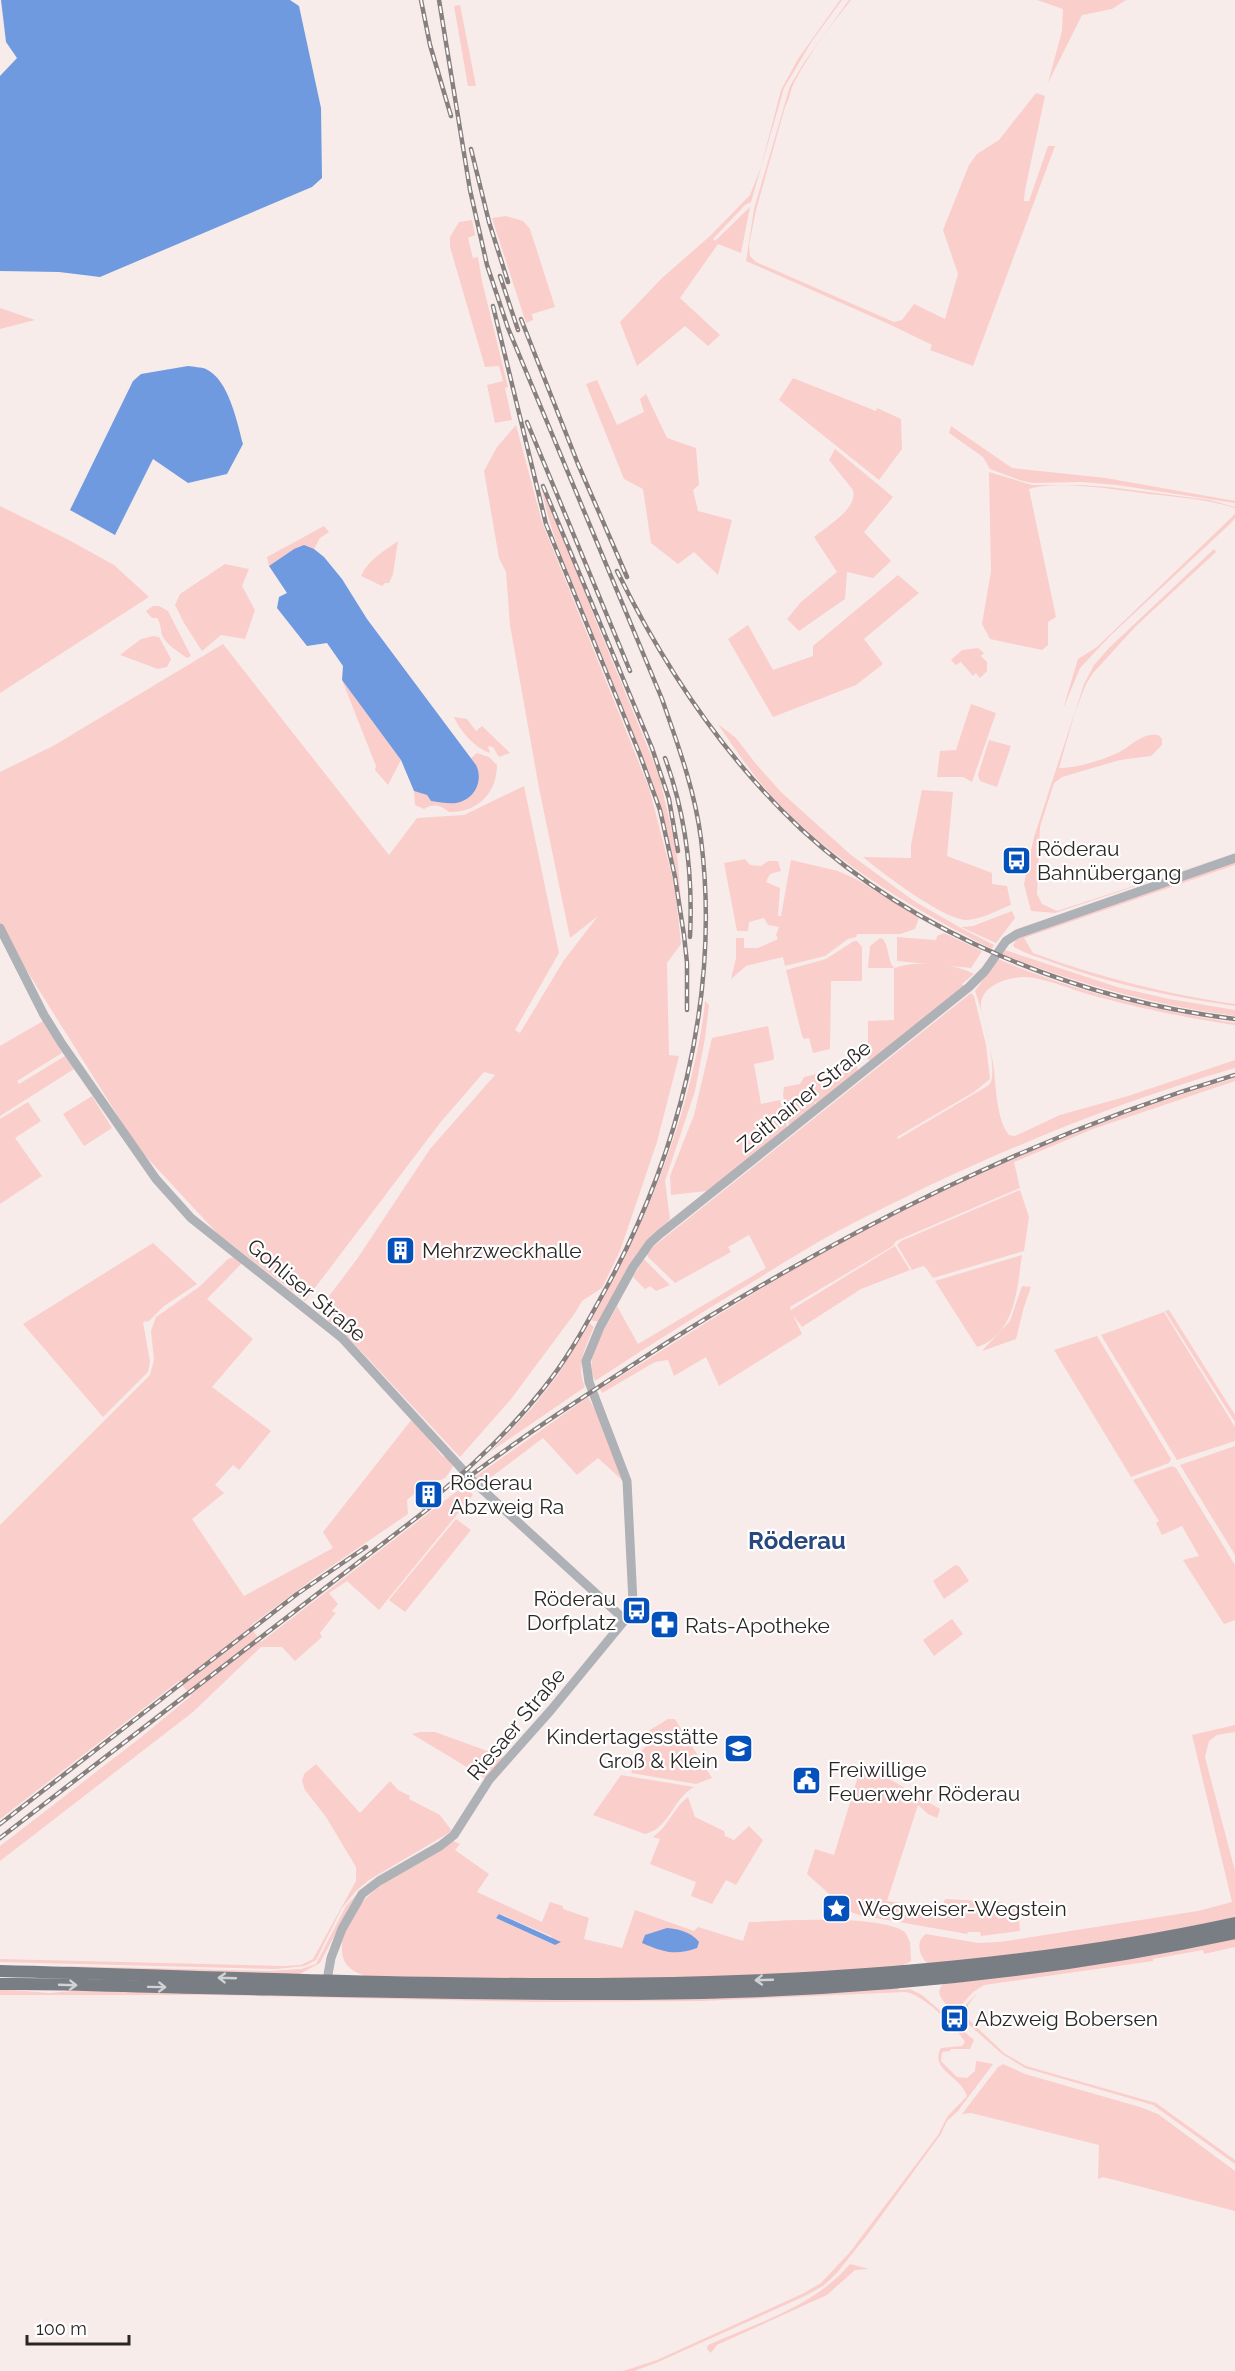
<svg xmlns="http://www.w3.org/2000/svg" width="1235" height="2371" viewBox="0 0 1235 2371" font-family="Raleway,sans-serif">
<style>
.green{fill:#facecb;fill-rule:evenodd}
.water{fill:#6f9ae0}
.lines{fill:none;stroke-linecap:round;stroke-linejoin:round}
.tertiary{stroke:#aeb1b5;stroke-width:9}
.primary{stroke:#797d84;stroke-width:12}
.rail-casing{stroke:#87807f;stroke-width:4.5}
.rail{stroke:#fff;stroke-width:2;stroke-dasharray:7;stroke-linecap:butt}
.oneway{stroke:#d0d2d4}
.labels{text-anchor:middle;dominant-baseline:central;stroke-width:4.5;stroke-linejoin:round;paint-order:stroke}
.poi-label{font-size:21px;fill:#2a2625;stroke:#fff;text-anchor:start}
.street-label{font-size:21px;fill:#2a2625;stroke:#fff}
.quarter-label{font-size:24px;font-weight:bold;fill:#274980;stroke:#fff}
</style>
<rect width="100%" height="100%" fill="#f8eceb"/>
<!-- green -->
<g class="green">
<polygon points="840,0 842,0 812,41 784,88 751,202 745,205 713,239 715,241 750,207 741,253 718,244 680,298 720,335 708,346 685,326 637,366 620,322 662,278 710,236 750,195 761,167 781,90 798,59"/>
<path d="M 849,0 L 851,0 C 831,25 810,52 795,81 C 790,90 790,98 785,107 L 756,210 L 749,245 L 750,256 L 756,262 L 894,322 L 902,320 L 914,304 L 945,319 L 958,274 L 943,230 L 969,165 L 977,154 L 999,140 L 1036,93 L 1045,96 L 1025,190 L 1024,201 L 1029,201 L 1048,146 L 1055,146 L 973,366 L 930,350 L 932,345 L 891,325 L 746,261 L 754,209 L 790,86 L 805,61 Z"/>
<polygon points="1037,0 1126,0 1112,9 1082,15 1048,83 1062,31 1063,9"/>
<polygon points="460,5 476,86 468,86 454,6"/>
<polygon points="506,216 523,221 530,229 555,307 532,314 533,320 526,323 492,218"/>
<polygon points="472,220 475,235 468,238 473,258 478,257 482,281 508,387 505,388 512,420 495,423 487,385 503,381 499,366 485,367 450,247 450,237 459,222"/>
<polygon points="0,308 35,320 0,329"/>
<polygon points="793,378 876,411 877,408 901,419 902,449 879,480 779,400"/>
<polygon points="597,380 617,425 644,412 640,399 646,394 667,438 696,448 699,485 693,490 698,511 732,520 718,575 694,552 678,564 651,543 643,489 624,479 586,384"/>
<polygon points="516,425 542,522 649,788 675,887 681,944 667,963 669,1055 679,1056 657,1142 620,1251 602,1288 582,1301 575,1313 511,1399 460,1457 358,1348 319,1312 320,1308 357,1259 430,1149 495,1075 484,1072 440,1123 305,1301 217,1233 138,1148 12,947 0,924 0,772 53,746 223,644 389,855 417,818 464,815 524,786 559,953 515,1030 520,1033 564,960 598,916 570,938 539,788 510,625 506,572 499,558 484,471 497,447"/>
<polygon points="951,426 1012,468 1106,478 1235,501 1235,503 1117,485 1081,482 1032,483 1019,480 990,469 983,457 949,433"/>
<path d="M 835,449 L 893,497 L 864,532 L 891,561 L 873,578 L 847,572 L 845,599 L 799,631 L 787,619 L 801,602 L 837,572 L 814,537 C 827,526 858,509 853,490 L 829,460 Z"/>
<path d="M 989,472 L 1032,485 L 1081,485 L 1109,487 L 1210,500 L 1235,507 L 1235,508 C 1207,499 1177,497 1149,494 C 1117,490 1059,480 1029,489 L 1056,617 L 1048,622 L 1048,645 L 1042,650 L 990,639 L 982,624 L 991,571 Z"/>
<path d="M 542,490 L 562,530 L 595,619 L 659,775 L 677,853 L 681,901 C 666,796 619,700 580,603 C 565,563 550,533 542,490 Z"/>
<polygon points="0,506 67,539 114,565 149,597 0,693"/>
<polygon points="1235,514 1235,518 1231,523 1111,635 1080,668 1063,709 1078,659 1097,647"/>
<polygon points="324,526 329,532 320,538 314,549 294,549 269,566 267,557"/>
<path d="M 398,541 L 393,574 L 389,583 L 385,583 L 382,586 L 361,576 C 368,560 384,551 398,541 Z"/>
<path d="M 1214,549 L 1216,552 L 1136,626 L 1093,673 L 1086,684 L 1075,712 L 1059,768 C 1077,768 1099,761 1115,754 C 1130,748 1141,732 1158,735 L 1162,739 L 1162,745 L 1151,756 L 1120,760 L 1062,777 L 1054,783 L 1040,827 L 1037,894 L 1042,904 L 1057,911 L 1235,853 L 1055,913 L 1031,911 L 1024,884 L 1034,837 L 1084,684 L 1094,665 L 1109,648 Z"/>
<polygon points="225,564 249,569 242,586 255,610 245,639 221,635 202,651 184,623 175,605 180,594"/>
<polygon points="898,575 919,593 864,639 883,664 856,685 773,717 728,639 748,625 773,670 813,656 813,646"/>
<path d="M 153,606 L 159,606 L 168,611 L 191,656 L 187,658 C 179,652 168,646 163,637 C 160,631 162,625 157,618 L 152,618 L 146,611 Z"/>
<polygon points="153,636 159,637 171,659 167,667 158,669 120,655 141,639"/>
<polygon points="978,648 984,653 981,656 987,662 987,671 980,678 976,673 973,676 961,662 956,665 951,660 962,650"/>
<polygon points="342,680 401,760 388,785 375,770 376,766"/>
<polygon points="971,704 996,713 972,782 963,777 937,777 940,751 956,750"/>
<path d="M 454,717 L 467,719 L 476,731 L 482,726 L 510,753 L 499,757 L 493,747 L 488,746 L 490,753 C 476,749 459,730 454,717 Z"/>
<path d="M 718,724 L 736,738 L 756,764 L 781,792 L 851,855 L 914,901 L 961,928 L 992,944 L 994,945 L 992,949 C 916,910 842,868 782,807 C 757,782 737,752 718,724 Z"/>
<polygon points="989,740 1011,746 997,787 980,781 978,775"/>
<path d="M 477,753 L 489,757 L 497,765 C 497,793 477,813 449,812 C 441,805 433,803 424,809 L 415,805 L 414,791 L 427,795 L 431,801 C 443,803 454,804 466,800 L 476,765 L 471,758 Z"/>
<path d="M 922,790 L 953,792 L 947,856 L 992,873 L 992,884 L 1007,886 L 1011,905 C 997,910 981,920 966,920 C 943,919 882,873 863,857 L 911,858 L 911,845 Z"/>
<polygon points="745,859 750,865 761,866 768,861 778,861 781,871 770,874 766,882 780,888 778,916 781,916 791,860 838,871 856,879 919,918 915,929 900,934 857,934 856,937 848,939 825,956 785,966 783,957 746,966 731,979 736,958 736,938 744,938 744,948 758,948 778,939 776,935 779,927 768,925 764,918 749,922 748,931 737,931 724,863"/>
<path d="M 1235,862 L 1235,865 L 1024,938 L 1033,953 C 1099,977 1165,994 1235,1004 L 1235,1006 C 1172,997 1111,984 1051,962 C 1039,957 1024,954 1013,946 L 1017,938 Z"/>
<polygon points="1012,911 1015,918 996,943 961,927 973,926"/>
<polygon points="944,933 982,951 971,968 897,961 897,937 936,940 937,936"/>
<path d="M 880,938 L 883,939 C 890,949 887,960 894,968 C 917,960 953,963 974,974 L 962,984 L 964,987 L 873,1060 L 868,1060 L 868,1021 L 894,1020 L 894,968 L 868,968 L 870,946 Z"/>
<polygon points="854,941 857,941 862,947 862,981 831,981 830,1049 813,1053 809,1038 804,1039 802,1036 786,970 826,959"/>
<path d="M 1005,950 L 1117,987 L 1169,999 L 1235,1010 L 1235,1016 C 1155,1005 1077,984 1002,954 Z"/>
<path d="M 998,959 C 1074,992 1154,1010 1235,1023 L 1235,1025 C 1187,1018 1142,1009 1095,996 C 1075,991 1043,977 1024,977 C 1006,978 979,986 981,1008 C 985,1026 990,1045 993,1063 C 996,1083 996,1120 1009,1135 L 1015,1136 L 1060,1115 L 1128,1096 L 1235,1060 L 1235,1068 C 1097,1108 965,1165 838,1231 C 810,1246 783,1263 756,1280 C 702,1312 648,1346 595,1381 C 583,1354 606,1329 617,1306 L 638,1344 L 766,1268 L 749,1235 L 728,1247 L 731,1252 L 675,1283 L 648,1257 L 647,1254 L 654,1246 L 971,993 L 974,996 L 986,1045 L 990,1079 L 974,1092 L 897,1137 L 898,1139 L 989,1085 C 1000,1072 981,1007 975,991 Z"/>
<path d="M 705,1001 L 709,1005 L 705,1038 L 695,1091 L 665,1181 L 670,1219 L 638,1252 L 599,1322 L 591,1320 C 635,1243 670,1164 691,1078 C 697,1053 703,1027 705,1001 Z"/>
<polygon points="43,1021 62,1053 17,1081 19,1084 65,1056 74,1069 0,1116 0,1046"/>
<polygon points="768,1026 774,1057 773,1060 754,1064 761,1104 780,1100 787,1127 707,1191 671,1195 670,1176 694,1115 712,1038"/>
<polygon points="857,1064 858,1072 819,1103 814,1102 816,1105 789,1126 783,1095 784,1087 800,1084 804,1077"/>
<path d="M 1235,1078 L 1235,1081 L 1093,1129 L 1014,1162 L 1020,1188 L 896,1241 L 893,1246 L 790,1307 L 791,1310 L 895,1246 L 910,1270 L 861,1289 L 802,1327 L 793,1315 L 802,1334 L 719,1386 L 706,1357 L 674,1376 L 668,1360 L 655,1362 L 602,1393 L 600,1389 C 686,1336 771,1279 861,1232 C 980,1169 1106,1116 1235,1078 Z"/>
<polygon points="92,1096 112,1128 84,1146 63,1114"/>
<polygon points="28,1102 41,1121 15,1138 42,1176 0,1204 0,1119"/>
<polygon points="1020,1190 1029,1217 1024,1251 933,1278 926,1268 923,1266 912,1270 897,1245 901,1241"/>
<polygon points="153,1243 197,1284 164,1306 149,1321 143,1322 150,1362 148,1372 103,1417 23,1324"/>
<path d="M 1022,1255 C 1017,1288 1016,1334 977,1347 L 935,1281 Z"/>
<path d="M 234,1257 L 242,1263 L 207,1299 L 253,1339 L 212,1387 L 271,1431 L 239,1470 L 233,1465 L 215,1485 L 224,1493 L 192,1519 L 244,1596 L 333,1548 L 323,1532 L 412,1419 L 443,1457 L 445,1456 L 453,1466 C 442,1486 442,1476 427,1485 C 420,1489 413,1495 407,1500 L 408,1514 L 314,1578 L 250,1626 L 261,1642 L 469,1482 L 470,1483 L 466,1487 L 473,1495 L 379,1610 L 347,1581 L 329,1593 L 338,1604 L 332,1611 L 335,1613 L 338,1610 L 320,1633 L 322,1637 L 295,1661 L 282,1647 L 261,1647 L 193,1712 L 0,1861 L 0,1846 L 140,1738 L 191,1696 L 179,1681 L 0,1819 L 0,1525 L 150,1375 L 154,1360 L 151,1331 L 156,1317 L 199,1287 L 228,1259 Z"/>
<polygon points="643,1260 645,1260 670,1285 656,1291 650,1286 645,1289 633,1277"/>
<polygon points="1022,1286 1031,1287 1024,1307 1016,1339 982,1351 1010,1321"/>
<polygon points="1169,1310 1235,1415 1235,1422 1165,1311"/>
<polygon points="1164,1312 1235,1427 1235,1441 1177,1460 1101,1335"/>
<path d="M 589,1323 L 594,1327 C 585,1348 576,1365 585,1387 L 490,1452 L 532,1408 L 557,1376 Z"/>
<polygon points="1097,1336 1171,1459 1169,1463 1131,1477 1054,1350"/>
<polygon points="588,1397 599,1417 623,1481 598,1458 577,1475 543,1438 482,1484 475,1477"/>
<polygon points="1235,1446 1235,1555 1180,1465"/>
<polygon points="1172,1466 1176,1468 1235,1565 1235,1620 1224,1624 1183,1560 1199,1556 1182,1526 1162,1535 1156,1523 1159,1521 1133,1480"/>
<polygon points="456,1519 471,1530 405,1612 389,1600"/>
<polygon points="955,1565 959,1566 969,1581 944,1599 933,1581"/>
<polygon points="952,1619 963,1634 934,1656 923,1640"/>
<polygon points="668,1719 675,1719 712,1778 696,1784 631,1773 642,1750 647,1745 641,1739 638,1742 635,1739"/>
<path d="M 1235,1725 L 1235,1732 L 1217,1735 L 1209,1741 L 1205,1757 L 1235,1871 L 1235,1920 L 1089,1946 L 928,1964 C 919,1956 915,1941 926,1934 L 978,1943 L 1000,1942 L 1198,1911 L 1232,1902 L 1192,1735 Z"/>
<polygon points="420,1732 435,1732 504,1757 485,1778 412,1734"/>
<polygon points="316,1764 360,1813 390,1781 398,1790 410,1796 409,1799 440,1815 452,1831 369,1880 356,1891 342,1908 316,1960 305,1966 277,1969 0,1962 0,1959 284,1966 301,1965 313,1959 356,1881 356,1867 326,1817 305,1790 302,1781 304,1774"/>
<polygon points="876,1771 940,1809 937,1818 928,1814 918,1805 887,1901 942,1908 945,1899 1002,1902 1005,1907 1018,1907 1020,1931 981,1936 980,1932 968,1932 967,1934 859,1915 848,1911 807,1874 815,1849 834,1855 859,1773"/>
<path d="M 621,1775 L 694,1787 C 673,1798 670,1828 645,1834 L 593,1815 Z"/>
<path d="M 688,1797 L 695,1817 L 724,1831 L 725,1836 L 734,1840 L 749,1826 L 763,1840 L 736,1885 L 726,1880 L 712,1904 L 691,1896 L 696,1882 L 650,1864 L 660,1839 L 653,1837 C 668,1827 674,1807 688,1797 Z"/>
<path d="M 453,1841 L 460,1844 L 455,1850 L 489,1874 L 477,1892 L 542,1922 L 550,1902 L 563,1906 L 563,1909 L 589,1918 L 584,1939 L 622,1948 L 635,1910 L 694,1931 L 698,1927 L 743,1941 L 749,1922 C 783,1921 878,1914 905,1932 L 910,1942 L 911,1961 L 896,1969 L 633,1980 L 365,1976 C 350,1970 341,1964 342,1946 C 347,1893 413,1865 453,1841 ZM 500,1914 L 551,1936 L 555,1945 L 496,1918 Z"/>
<polygon points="356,1895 320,1963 298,1975 74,1969 66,1966 269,1971 301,1969 316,1964 346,1906"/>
<path d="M 1235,1938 L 1235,1947 L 1204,1954 L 1203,1950 L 1153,1959 L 1153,1961 L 984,1985 L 973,1992 L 955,2012 C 946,2004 932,1994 944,1983 Z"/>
<path d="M 898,1986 L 899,1990 L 910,1989 L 922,1995 L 974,2040 L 970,2049 L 951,2049 L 950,2051 L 942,2052 L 941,2061 L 957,2077 L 967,2078 L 975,2071 L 976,2061 L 993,2064 L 958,2111 L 947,2121 L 941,2134 L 868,2234 L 836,2274 L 823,2286 L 805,2296 L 656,2363 L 634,2371 L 623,2371 L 657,2360 L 804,2293 L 821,2283 L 850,2252 L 938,2135 L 947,2117 L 967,2096 C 961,2076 929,2070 941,2048 L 962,2046 L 965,2042 C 956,2027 923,1994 905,1992 L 702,2001 L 539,2002 L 211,1995 L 0,1995 L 0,1989 L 49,1993 L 84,1990 Z"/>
<polygon points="978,1992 968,2005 969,2020 1004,2053 1026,2066 1156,2103 1235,2160 1235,2164 1153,2105 1025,2068 1002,2054 957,2014"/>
<polygon points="1003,2064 1025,2074 1140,2107 1158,2114 1235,2171 1235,2211 1103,2177 1098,2179 1099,2145 971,2113 962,2114 998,2067"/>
<path d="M 850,2264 L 869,2269 L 855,2270 L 827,2295 L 717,2345 L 711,2353 L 707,2349 L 708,2345 C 757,2323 815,2306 850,2264 Z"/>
</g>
<!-- water -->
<g class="water">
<polygon points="1,0 290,0 299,6 321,108 322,178 312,187 100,277 59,272 0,271 0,76 17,58 6,42"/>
<path d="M 188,366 C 193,367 201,367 206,369 C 229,380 237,422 243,444 L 227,474 L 188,483 L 153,459 L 115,535 L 70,510 L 133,381 L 141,374 Z"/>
<path d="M 304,545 L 314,549 L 324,557 L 342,579 L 367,619 L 476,765 C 484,781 474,800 456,803 C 448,804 439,802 431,801 L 427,795 L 414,791 L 401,760 L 342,680 L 343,666 L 327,643 L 307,646 L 277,608 L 279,597 L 287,593 L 269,566 L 294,549 Z"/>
<polygon points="499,1914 561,1942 555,1945 496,1918"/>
<path d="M 667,1928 C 679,1929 691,1932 699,1942 L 697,1948 C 675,1956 663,1952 642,1943 L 645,1935 Z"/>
</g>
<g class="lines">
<!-- tertiary -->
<g class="tertiary">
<polyline points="0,928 44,1015 62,1044 156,1179 191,1218 342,1338 474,1482 625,1620"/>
<polyline points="327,1980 331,1958 342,1929 362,1894 379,1881 440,1846 454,1835 489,1780 551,1710 625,1620 633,1602 627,1481 589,1382 586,1361 600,1327 633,1267 650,1243 660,1234 969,987 985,971 1006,941 1017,934 1235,858"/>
</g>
<!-- primary -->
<g class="primary">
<path d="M 0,1971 C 412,1981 829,2011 1235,1923"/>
<path d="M 0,1984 C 66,1983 133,1987 199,1988 C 344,1991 490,1995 635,1994 C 835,1993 1039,1975 1235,1933"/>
</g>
<defs>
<g id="rail">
<polyline points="421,0 430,45 451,116"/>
<polyline points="471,149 489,222 508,282"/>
<polyline points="500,276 518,330"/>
<polyline points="493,306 546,524 640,755 660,810 675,877 684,935 687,963 687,1010"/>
<polyline points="521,319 578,464 627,577"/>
<polyline points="527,422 630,671"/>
<polyline points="543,486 652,748 669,799 678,851"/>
<path d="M 617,571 C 663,665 724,757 801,829 C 917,936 1080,1000 1235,1019"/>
<path d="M 665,758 C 686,815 693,876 690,937"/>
<path d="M 466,1479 C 531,1430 600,1386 668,1342 C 848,1229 1031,1136 1235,1075"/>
<path d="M 423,1507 C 466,1472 508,1433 543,1389 C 565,1362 582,1332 599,1301 C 677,1163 721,998 701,839 C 695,791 678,745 662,699 L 508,328 L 487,265 L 470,190 L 439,0"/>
<polyline points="0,1824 297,1594 366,1547"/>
<polyline points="0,1838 433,1505"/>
</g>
</defs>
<!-- rail casing -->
<use href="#rail" class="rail-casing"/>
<!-- rail -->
<use href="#rail" class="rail"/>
</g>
<!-- one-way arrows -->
<defs><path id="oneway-shaft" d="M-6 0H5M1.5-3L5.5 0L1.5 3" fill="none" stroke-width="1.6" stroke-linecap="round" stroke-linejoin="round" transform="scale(1.5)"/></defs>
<g class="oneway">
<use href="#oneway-shaft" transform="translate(227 1978) rotate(-178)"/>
<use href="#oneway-shaft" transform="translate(764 1980) rotate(178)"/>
<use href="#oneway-shaft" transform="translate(68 1985) rotate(2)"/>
<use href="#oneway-shaft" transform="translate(157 1987) rotate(1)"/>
</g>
<!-- icons -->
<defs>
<symbol id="bus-square" viewBox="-11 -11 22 22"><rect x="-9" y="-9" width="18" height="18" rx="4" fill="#0551bb" stroke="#fff"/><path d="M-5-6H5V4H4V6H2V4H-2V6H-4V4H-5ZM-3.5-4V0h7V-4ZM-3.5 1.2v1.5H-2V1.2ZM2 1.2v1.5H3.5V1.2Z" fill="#fff"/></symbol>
<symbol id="building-square" viewBox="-11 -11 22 22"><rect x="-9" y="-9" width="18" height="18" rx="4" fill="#0551bb" stroke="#fff"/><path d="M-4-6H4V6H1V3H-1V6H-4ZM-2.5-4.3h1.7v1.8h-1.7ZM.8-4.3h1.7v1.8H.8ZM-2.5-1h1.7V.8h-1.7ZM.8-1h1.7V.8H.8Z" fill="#fff"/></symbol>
<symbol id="pharmacy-square" viewBox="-11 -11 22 22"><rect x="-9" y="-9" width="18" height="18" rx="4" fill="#0551bb" stroke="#fff"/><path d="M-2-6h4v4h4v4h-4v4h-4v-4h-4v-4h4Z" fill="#fff"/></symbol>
<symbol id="school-square" viewBox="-11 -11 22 22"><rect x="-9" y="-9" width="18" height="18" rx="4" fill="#0551bb" stroke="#fff"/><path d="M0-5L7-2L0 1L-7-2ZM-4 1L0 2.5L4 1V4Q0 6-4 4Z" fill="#fff"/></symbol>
<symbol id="civic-square" viewBox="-11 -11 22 22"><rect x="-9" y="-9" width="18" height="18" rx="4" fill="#0551bb" stroke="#fff"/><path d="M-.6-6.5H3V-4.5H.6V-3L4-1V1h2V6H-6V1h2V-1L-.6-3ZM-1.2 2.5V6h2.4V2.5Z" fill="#fff"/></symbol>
<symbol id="sight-square" viewBox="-11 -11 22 22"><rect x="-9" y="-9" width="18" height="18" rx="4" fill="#0551bb" stroke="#fff"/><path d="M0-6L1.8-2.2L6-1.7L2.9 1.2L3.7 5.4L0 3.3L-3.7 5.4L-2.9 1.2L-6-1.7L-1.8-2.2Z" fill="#fff"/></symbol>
</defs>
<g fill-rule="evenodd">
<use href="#bus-square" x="1000" y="844" width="33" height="33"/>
<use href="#building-square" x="384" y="1234" width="33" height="33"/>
<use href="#building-square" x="412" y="1478" width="33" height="33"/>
<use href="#bus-square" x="620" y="1594" width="33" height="33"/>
<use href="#pharmacy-square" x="648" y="1608" width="33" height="33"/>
<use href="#school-square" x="722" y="1732" width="33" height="33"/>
<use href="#civic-square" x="790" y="1764" width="33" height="33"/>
<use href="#sight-square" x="820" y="1892" width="33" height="33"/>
<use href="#bus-square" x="938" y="2002" width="33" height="33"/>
</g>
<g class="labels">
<!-- poi labels -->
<g class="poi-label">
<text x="1037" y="848">Röderau<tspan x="1037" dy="24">Bahnübergang</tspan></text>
<text x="422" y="1250">Mehrzweckhalle</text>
<text x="450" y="1482">Röderau<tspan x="450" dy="24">Abzweig Ra</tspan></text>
<text x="616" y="1598" text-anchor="end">Röderau<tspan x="616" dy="24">Dorfplatz</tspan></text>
<text x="685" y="1625">Rats-Apotheke</text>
<text x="718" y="1736" text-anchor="end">Kindertagesstätte<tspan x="718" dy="24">Groß &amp; Klein</tspan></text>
<text x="828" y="1769">Freiwillige<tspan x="828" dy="24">Feuerwehr Röderau</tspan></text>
<text x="858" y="1908">Wegweiser-Wegstein</text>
<text x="975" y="2018">Abzweig Bobersen</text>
</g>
<!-- street labels -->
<g class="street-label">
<text transform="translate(804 1096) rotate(-39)">Zeithainer Straße</text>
<text transform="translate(307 1290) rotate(40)">Gohliser Straße</text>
<text transform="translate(516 1724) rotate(-50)">Riesaer Straße</text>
</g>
<!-- quarter labels -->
<g class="quarter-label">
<text x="797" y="1540">Röderau</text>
</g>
</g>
<!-- scale -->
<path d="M27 2335v9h102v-9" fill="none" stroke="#2a2625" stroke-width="3"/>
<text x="36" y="2335" font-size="18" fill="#2a2625" stroke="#ffffff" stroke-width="4.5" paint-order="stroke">100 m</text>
</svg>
